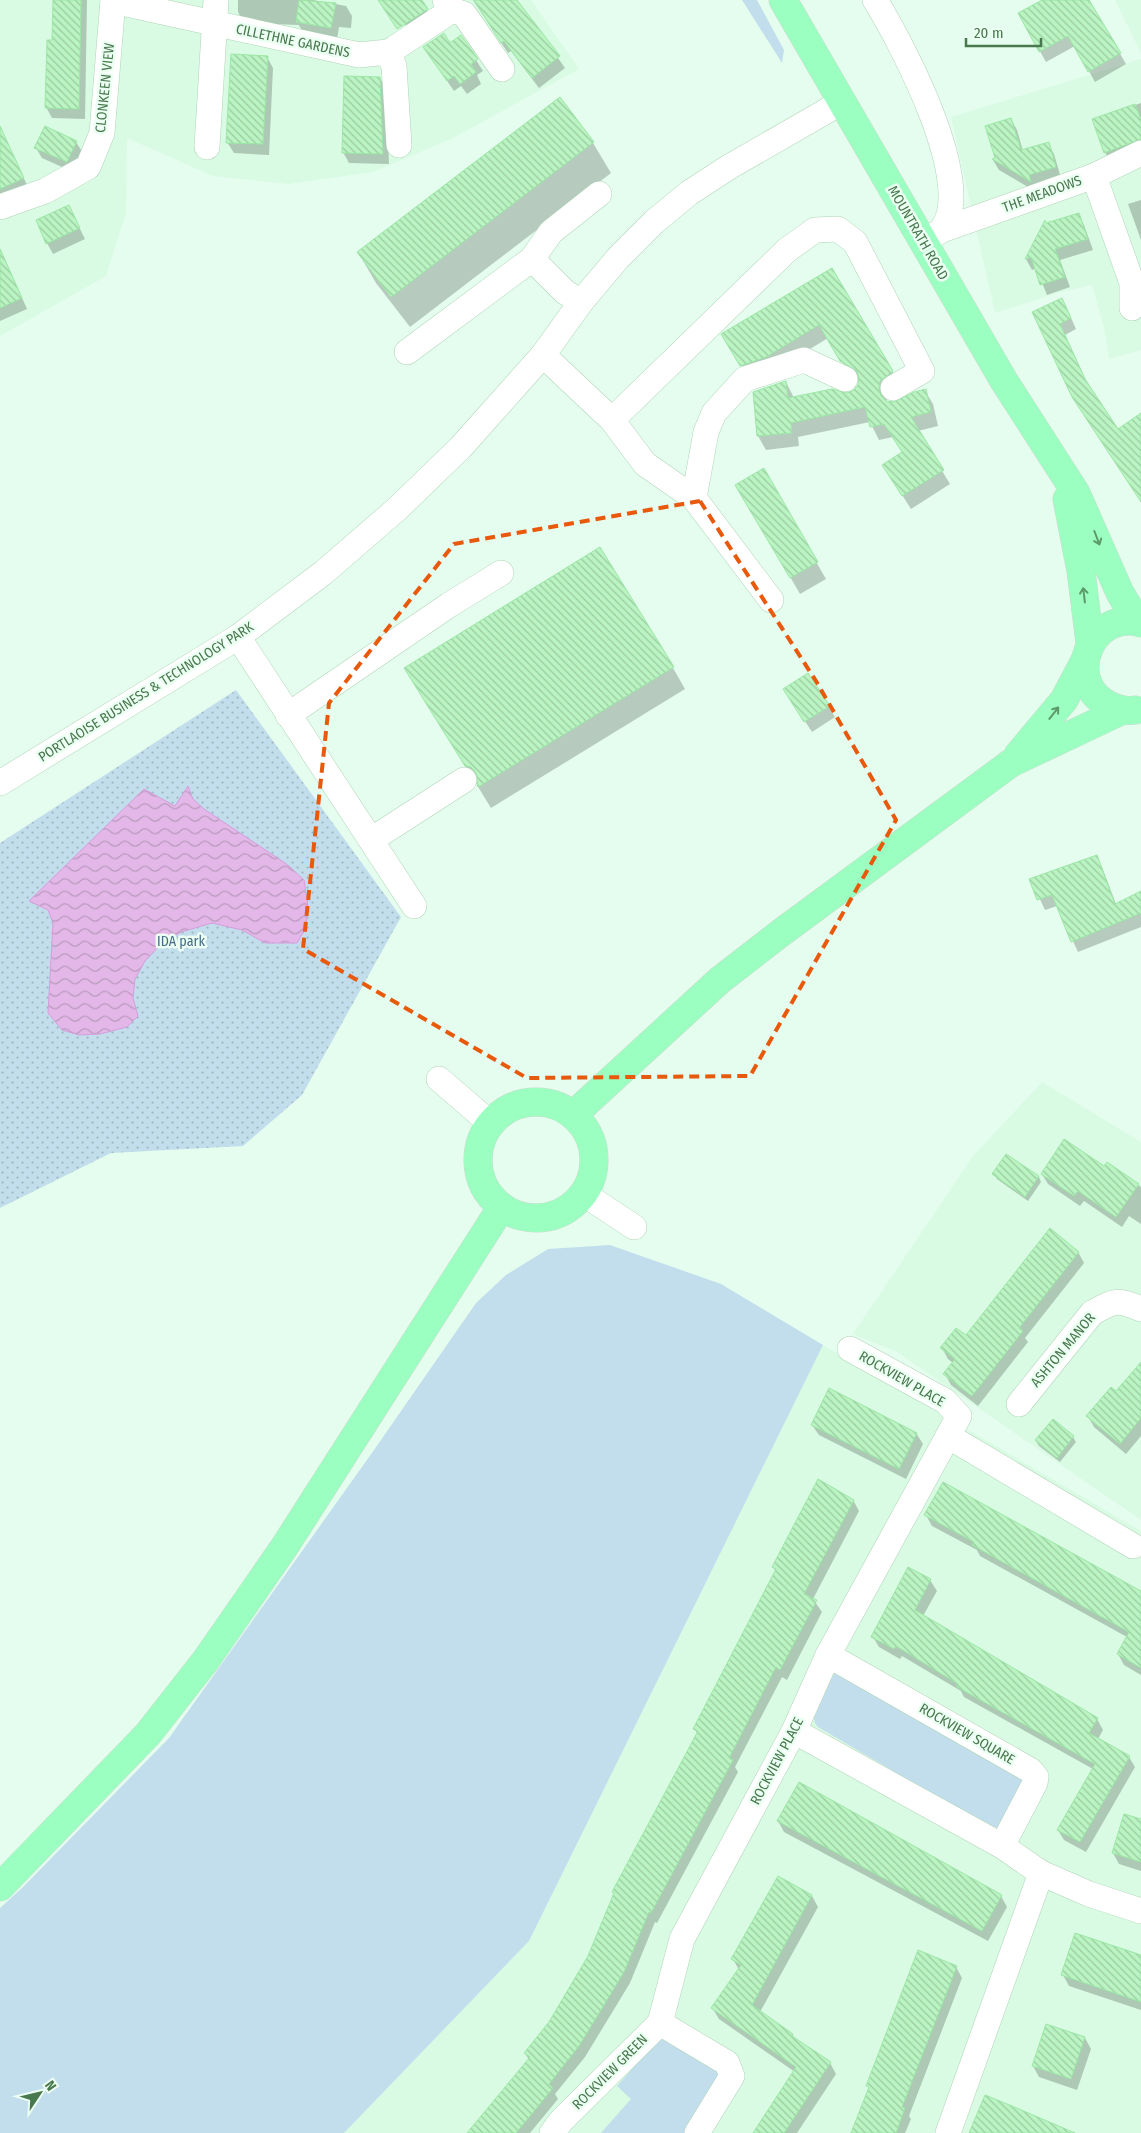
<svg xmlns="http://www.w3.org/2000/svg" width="1141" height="2133" viewBox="0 0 1141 2133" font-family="'Fira Sans Condensed',sans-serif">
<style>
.residential{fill:#d9fae3}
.green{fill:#c2deec}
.park{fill:url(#park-dots)}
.water{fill:url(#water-waves);stroke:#d59ddb}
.shadow{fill:#0003}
.building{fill:url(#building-back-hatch);stroke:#9ae8a4}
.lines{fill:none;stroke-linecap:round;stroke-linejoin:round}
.minor-casing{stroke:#afd5b6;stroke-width:26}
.major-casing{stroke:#ccd9cd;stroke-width:29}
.minor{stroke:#fff;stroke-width:25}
.major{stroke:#9affc0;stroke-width:28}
.oneway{stroke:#5c9a6a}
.marked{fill:none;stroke:#e8590c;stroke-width:4;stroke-dasharray:10 6;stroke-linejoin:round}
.labels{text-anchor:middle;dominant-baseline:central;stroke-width:5;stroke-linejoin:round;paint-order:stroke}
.street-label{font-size:14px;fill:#48784d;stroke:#ecfff3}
.park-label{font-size:14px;fill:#456b8a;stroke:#ecfff3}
</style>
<defs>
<pattern id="park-dots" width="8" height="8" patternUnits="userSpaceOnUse" patternTransform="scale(1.25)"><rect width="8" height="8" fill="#c2deec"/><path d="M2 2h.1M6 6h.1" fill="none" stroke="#a0b9c1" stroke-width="1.8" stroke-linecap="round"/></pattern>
<pattern id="water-waves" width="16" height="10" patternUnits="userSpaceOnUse" patternTransform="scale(1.25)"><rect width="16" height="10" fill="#e3b8e8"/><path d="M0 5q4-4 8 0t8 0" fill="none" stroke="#ba9abe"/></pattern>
<pattern id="building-back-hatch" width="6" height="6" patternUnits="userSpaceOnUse" patternTransform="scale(1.25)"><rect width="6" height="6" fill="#bbf4c3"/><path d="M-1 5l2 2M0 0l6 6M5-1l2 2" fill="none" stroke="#9acaa1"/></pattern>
</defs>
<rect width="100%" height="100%" fill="#e5fdee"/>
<!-- residential -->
<g class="residential">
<polygon points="0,0 531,0 579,69 451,139 373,172 289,184 213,176 127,138 126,213 106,276 0,336"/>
<polygon points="1115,0 1141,0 1141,53"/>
<polygon points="1141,59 1141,350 1109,359 1104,327 1092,285 1057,293 995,313 951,117"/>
<polygon points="1042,1082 1141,1142 1141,1520 897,1352 853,1334 973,1156"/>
<polygon points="823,1345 1141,1531 1141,2133 344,2133 529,1941"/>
</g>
<!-- green -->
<g class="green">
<polygon points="742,0 757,0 784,50 782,63"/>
<polygon points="610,1245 721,1284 823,1345 529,1941 344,2133 0,2133 0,1908 23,1887 169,1738 374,1450 476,1303 506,1275 548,1249"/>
<polygon points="834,1672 1021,1778 1024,1783 1001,1825 994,1829 989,1827 818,1727 815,1723 813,1714"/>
<polygon points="670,2039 718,2071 721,2075 685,2133 601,2133 631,2099 617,2086 658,2040"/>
</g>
<!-- park -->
<polygon class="park" points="236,690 401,917 302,1095 243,1146 111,1153 0,1208 0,843"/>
<!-- water -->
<polygon class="water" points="188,786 193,799 204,809 288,865 304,880 308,906 306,927 297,943 265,943 242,930 212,923 181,932 160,945 145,961 135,979 133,998 138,1016 127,1027 100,1034 79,1035 62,1030 48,1013 53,923 48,910 29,901 144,789 175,806"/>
<!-- shadow -->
<g class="shadow">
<polygon points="55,0 87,0 85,119 52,118 46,107 53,41"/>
<polygon points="238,0 313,0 346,6 352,16 351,28 339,27 337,39 303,33 299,25 244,23 238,12"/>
<polygon points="388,0 420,0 433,20 412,34"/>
<polygon points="473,0 517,0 565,68 539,88 511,51 508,53"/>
<polygon points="1044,0 1089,0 1126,64 1095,82 1075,46 1046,62 1019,14"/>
<polygon points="461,37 483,71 477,75 481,84 467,94 461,86 454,91 424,47 450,44"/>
<polygon points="267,57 273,68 269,155 234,153 227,142"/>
<polygon points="380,78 386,89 389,164 349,163 343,152"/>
<polygon points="559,98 593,143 611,173 410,327 376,283 358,252"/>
<polygon points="1141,103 1141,151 1111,163 1105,152 1094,120"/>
<polygon points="1011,119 1017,130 1023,151 1048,144 1054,154 1061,178 1035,191 999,170 993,160 996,159"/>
<polygon points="46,127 76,142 83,153 73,172 42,158 36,148"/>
<polygon points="10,150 29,189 0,203 0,154"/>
<polygon points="1141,200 1141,240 1128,204"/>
<polygon points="1078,214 1084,225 1093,250 1060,260 1070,287 1047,295 1036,268 1032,270 1026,259 1045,223 1046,225"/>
<polygon points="74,217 85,239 53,254 47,243"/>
<polygon points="0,248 27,309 0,321"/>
<polygon points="832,270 900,385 888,395 886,402 894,404 925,391 933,404 938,426 918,431 950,484 911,509 892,479 903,453 893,437 879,440 870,422 798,437 799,446 766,450 758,436 754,392 786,382 794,398 847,395 854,391 859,386 860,381 850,375 828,338 774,371 749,379 723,335"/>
<polygon points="1068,311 1076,329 1065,335 1089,387 1117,430 1141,415 1141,499 1034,313"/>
<polygon points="763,470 826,579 800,594 737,485"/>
<polygon points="673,668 685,689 491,808 418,689"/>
<polygon points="791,700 828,706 835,717 812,732"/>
<polygon points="1096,856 1102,867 1116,904 1141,892 1141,927 1078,952 1057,906 1045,910 1031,880"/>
<polygon points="1007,1155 1039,1177 1041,1182 1028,1201 997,1179 994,1174"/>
<polygon points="1107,1163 1141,1187 1141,1224 1129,1216 1122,1227 1084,1201 1080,1206 1048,1184 1042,1174 1104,1168"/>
<polygon points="1078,1252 1084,1263 1025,1338 1028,1342 978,1406 951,1385 945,1374 953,1363 948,1359 942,1348 966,1337"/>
<polygon points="1141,1364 1141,1436 1126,1454 1094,1427 1088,1416 1117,1393"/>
<polygon points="1053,1420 1073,1437 1076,1442 1060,1462 1039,1446 1036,1441"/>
<polygon points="812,1425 916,1433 923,1444 906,1479 819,1435"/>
<polygon points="853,1500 859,1511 813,1599 822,1612 787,1680 782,1677 735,1767 738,1772 657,1923 655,1922 630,1983 585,2057 555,2094 558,2099 530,2133 468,2133 529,2060 525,2053 550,2023 589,1957 698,1734 694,1729 776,1572 773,1567"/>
<polygon points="926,1515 1141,1600 1141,1675 1124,1665 1118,1654 1127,1637 980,1556 977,1550 932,1526"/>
<polygon points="930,1580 937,1591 923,1616 1097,1719 1103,1730 1098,1739 1129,1757 1135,1767 1086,1852 1064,1840 1058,1830 1093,1769 964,1697 961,1691 902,1656 900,1659 879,1647 873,1637"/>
<polygon points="778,1821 1001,1896 1007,1907 988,1941 784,1832"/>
<polygon points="1141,1821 1141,1871 1119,1864 1113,1853"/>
<polygon points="778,1877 812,1896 818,1907 760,2012 792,2035 796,2040 830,2063 836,2074 797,2133 755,2133 795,2072 719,2019 713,2009 739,1970 733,1959"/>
<polygon points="1141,1956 1141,2010 1069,1986 1063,1975"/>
<polygon points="956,1967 962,1978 909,2116 911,2119 905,2133 853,2133 869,2088 868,2085"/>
<polygon points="1085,2038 1091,2049 1077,2090 1039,2077 1033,2066"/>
</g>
<!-- building -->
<g class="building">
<polygon points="53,0 81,0 79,109 45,108 47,40 52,40"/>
<polygon points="299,0 336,3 331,28 296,22"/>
<polygon points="378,0 422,0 428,9 397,29"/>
<polygon points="474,0 517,0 560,56 532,78 504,41 501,43"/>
<polygon points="1042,0 1089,0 1121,53 1088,72 1068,36 1039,52 1018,13"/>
<polygon points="444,33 450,43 461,35 478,59 471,64 476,72 460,84 454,76 447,81 423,47"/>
<polygon points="231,54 268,56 263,144 226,143"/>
<polygon points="344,76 380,77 383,154 342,153"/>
<polygon points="560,97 594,142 391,297 357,252"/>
<polygon points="1135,104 1141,120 1141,139 1104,153 1092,119"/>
<polygon points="1011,118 1021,150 1049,142 1056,167 1029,175 1031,182 992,159 995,158 985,126"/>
<polygon points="0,126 24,178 0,189"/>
<polygon points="45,126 77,141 67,162 34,148"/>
<polygon points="69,205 80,228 46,244 36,220"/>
<polygon points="1079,213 1088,239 1055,249 1065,277 1040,285 1031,257 1025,259 1045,220 1046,223"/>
<polygon points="0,249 22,298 0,308"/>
<polygon points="832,268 893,371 880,381 879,389 881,396 886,401 894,402 914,392 926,389 931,412 911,417 944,470 902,496 882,465 902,452 884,424 870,427 865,407 791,423 792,433 757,436 753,392 786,381 788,398 832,389 847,393 854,390 858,385 859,378 857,371 840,361 819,325 766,357 740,366 721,334"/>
<polygon points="1062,298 1071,318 1060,324 1085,379 1118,429 1141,413 1141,502 1072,397 1032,312"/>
<polygon points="764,468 818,562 790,578 735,485"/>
<polygon points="600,547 674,667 478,787 476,773 471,767 465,766 404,668"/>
<polygon points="808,673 830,706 804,722 783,689"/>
<polygon points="1097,855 1115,904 1141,891 1141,913 1071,942 1052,895 1037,900 1029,879"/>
<polygon points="1064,1139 1104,1166 1107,1162 1139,1184 1116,1217 1078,1191 1074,1196 1041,1174"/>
<polygon points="1006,1154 1039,1176 1025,1197 992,1174"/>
<polygon points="1050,1228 1079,1252 1019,1328 1023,1331 972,1396 943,1374 955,1359 940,1348 956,1328 966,1335"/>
<polygon points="1141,1362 1141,1418 1120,1444 1086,1416 1111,1387 1116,1391"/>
<polygon points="829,1388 917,1433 899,1469 811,1425"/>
<polygon points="1053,1419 1074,1436 1057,1458 1035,1440"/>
<polygon points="818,1479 854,1500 804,1594 817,1600 780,1670 776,1667 729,1758 733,1760 651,1913 649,1912 624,1972 579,2046 549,2084 553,2088 516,2133 467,2133 530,2057 524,2053 549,2022 588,1956 614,1893 612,1892 698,1731 693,1729 776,1569 772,1567"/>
<polygon points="943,1482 1141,1591 1141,1668 1117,1654 1129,1632 972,1545 974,1542 924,1515"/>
<polygon points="908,1567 931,1579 915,1610 1098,1718 1089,1733 1130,1756 1080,1842 1057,1830 1095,1764 957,1687 958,1684 896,1646 894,1649 871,1637"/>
<polygon points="799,1782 1002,1895 982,1931 777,1821"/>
<polygon points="1124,1814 1141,1819 1141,1862 1112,1853"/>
<polygon points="778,1876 812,1895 752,2005 793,2034 792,2036 831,2062 784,2133 753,2133 796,2067 711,2008 741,1965 731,1959"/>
<polygon points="1075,1933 1141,1955 1141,2002 1061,1975"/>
<polygon points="918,1950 957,1966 902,2107 905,2108 896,2133 851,2133 869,2087 866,2086"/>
<polygon points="1046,2024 1085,2037 1071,2079 1032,2066"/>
<polygon points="985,2095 1012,2106 1075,2133 969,2133"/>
</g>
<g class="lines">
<defs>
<g id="minor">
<path d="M 875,0 C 901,42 977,184 942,229 C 938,234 928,238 923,241"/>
<polyline points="113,1 359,55 388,52 395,48 452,10 445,0"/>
<polyline points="452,10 464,14 502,69"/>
<polyline points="388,52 394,66 399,145"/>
<polyline points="207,147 216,0"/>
<polyline points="1094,176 1132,283 1132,308"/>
<polyline points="0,207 45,191 88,167 102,133 113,0"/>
<polyline points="942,230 1094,176 1141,153"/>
<polyline points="532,259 565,292 581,302"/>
<polyline points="407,352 532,259 551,232 599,194"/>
<polyline points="543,355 612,420 787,250 815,230 838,229 855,242 922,371 893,388"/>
<polyline points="612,420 645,464 694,498 771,600"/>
<polyline points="694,498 706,432 714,413 745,379 804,360 845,379"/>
<polyline points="238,637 414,906"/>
<polyline points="288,715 449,605 501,573"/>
<polyline points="0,783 238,637 323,573 397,509 461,447 543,355 581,302 618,258 654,222 689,193 729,167 823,113 842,101"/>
<polyline points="371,840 464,780"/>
<polyline points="439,1079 491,1124"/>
<polyline points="584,1194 634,1227"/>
<path d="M 1019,1404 L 1092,1313 C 1115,1300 1117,1299 1141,1309"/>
<polyline points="948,1436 1133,1546"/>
<polyline points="828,1655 1030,1770 1036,1777 1035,1783 1002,1846"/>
<polyline points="794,1731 1002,1846 1041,1873 1089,1894 1141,1911"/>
<polyline points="552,2133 561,2121 660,2023"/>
<polyline points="697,2133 732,2076 727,2063 660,2023 682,1939 794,1731 828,1655 959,1416 945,1401 850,1349"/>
<polyline points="948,2133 1041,1873"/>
</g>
<g id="major">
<polyline points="783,0 1004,381 1076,493 1120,593 1137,621"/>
<polyline points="1067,499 1081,571 1090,643"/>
<path d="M 1135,710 C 1123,712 1112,708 1102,701 C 1064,673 1095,609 1141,623"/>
<polyline points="1018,755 1064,700 1084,662"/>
<circle cx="536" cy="1160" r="58"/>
<polyline points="573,1115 720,980 782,932 1011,763 1123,710"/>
<polyline points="0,1887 148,1734 206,1660 285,1546 501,1208"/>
</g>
</defs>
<!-- minor casing -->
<use href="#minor" class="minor-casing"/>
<!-- major casing -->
<use href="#major" class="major-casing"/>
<!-- minor -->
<use href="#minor" class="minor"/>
<!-- major -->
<use href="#major" class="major"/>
</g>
<!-- one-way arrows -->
<defs><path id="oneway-shaft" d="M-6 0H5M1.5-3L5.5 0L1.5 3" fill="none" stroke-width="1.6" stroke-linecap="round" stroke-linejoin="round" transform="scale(1.25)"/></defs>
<g class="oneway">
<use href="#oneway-shaft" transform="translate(1097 538) rotate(69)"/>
<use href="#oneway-shaft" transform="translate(1084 595) rotate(-97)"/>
<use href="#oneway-shaft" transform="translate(1054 713) rotate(-52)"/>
</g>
<!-- marked area -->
<path class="marked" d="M 700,501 L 816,681 L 896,820 L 750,1076 L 527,1078 L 303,949 L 329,703 L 454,544 Z"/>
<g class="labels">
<!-- street labels -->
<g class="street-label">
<text transform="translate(293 41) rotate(12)">CILLETHNE GARDENS</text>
<text transform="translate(105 88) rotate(-84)">CLONKEEN VIEW</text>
<text transform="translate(1042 194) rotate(-20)">THE MEADOWS</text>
<text transform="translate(918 233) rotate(60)">MOUNTRATH ROAD</text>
<text transform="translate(146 692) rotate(-32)">PORTLAOISE BUSINESS &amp; TECHNOLOGY PARK</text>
<text transform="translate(1063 1350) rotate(-50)">ASHTON MANOR</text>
<text transform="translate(902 1379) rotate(30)">ROCKVIEW PLACE</text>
<text transform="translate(967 1734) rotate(30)">ROCKVIEW SQUARE</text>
<text transform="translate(777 1761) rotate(-62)">ROCKVIEW PLACE</text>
<text transform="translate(610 2072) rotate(-45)">ROCKVIEW GREEN</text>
</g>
<!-- park labels -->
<g class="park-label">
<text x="181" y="941">IDA park</text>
</g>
</g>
<!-- north arrow -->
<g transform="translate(40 2093) rotate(55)" stroke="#ecfff3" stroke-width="4" paint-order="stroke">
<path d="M0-4L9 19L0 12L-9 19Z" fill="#48784d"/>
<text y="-8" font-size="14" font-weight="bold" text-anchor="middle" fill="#48784d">N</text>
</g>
<!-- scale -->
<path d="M966 38v8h75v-8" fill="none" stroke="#48784d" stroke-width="2.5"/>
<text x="974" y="38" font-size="15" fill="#48784d" stroke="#ecfff3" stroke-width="4" paint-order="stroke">20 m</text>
</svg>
